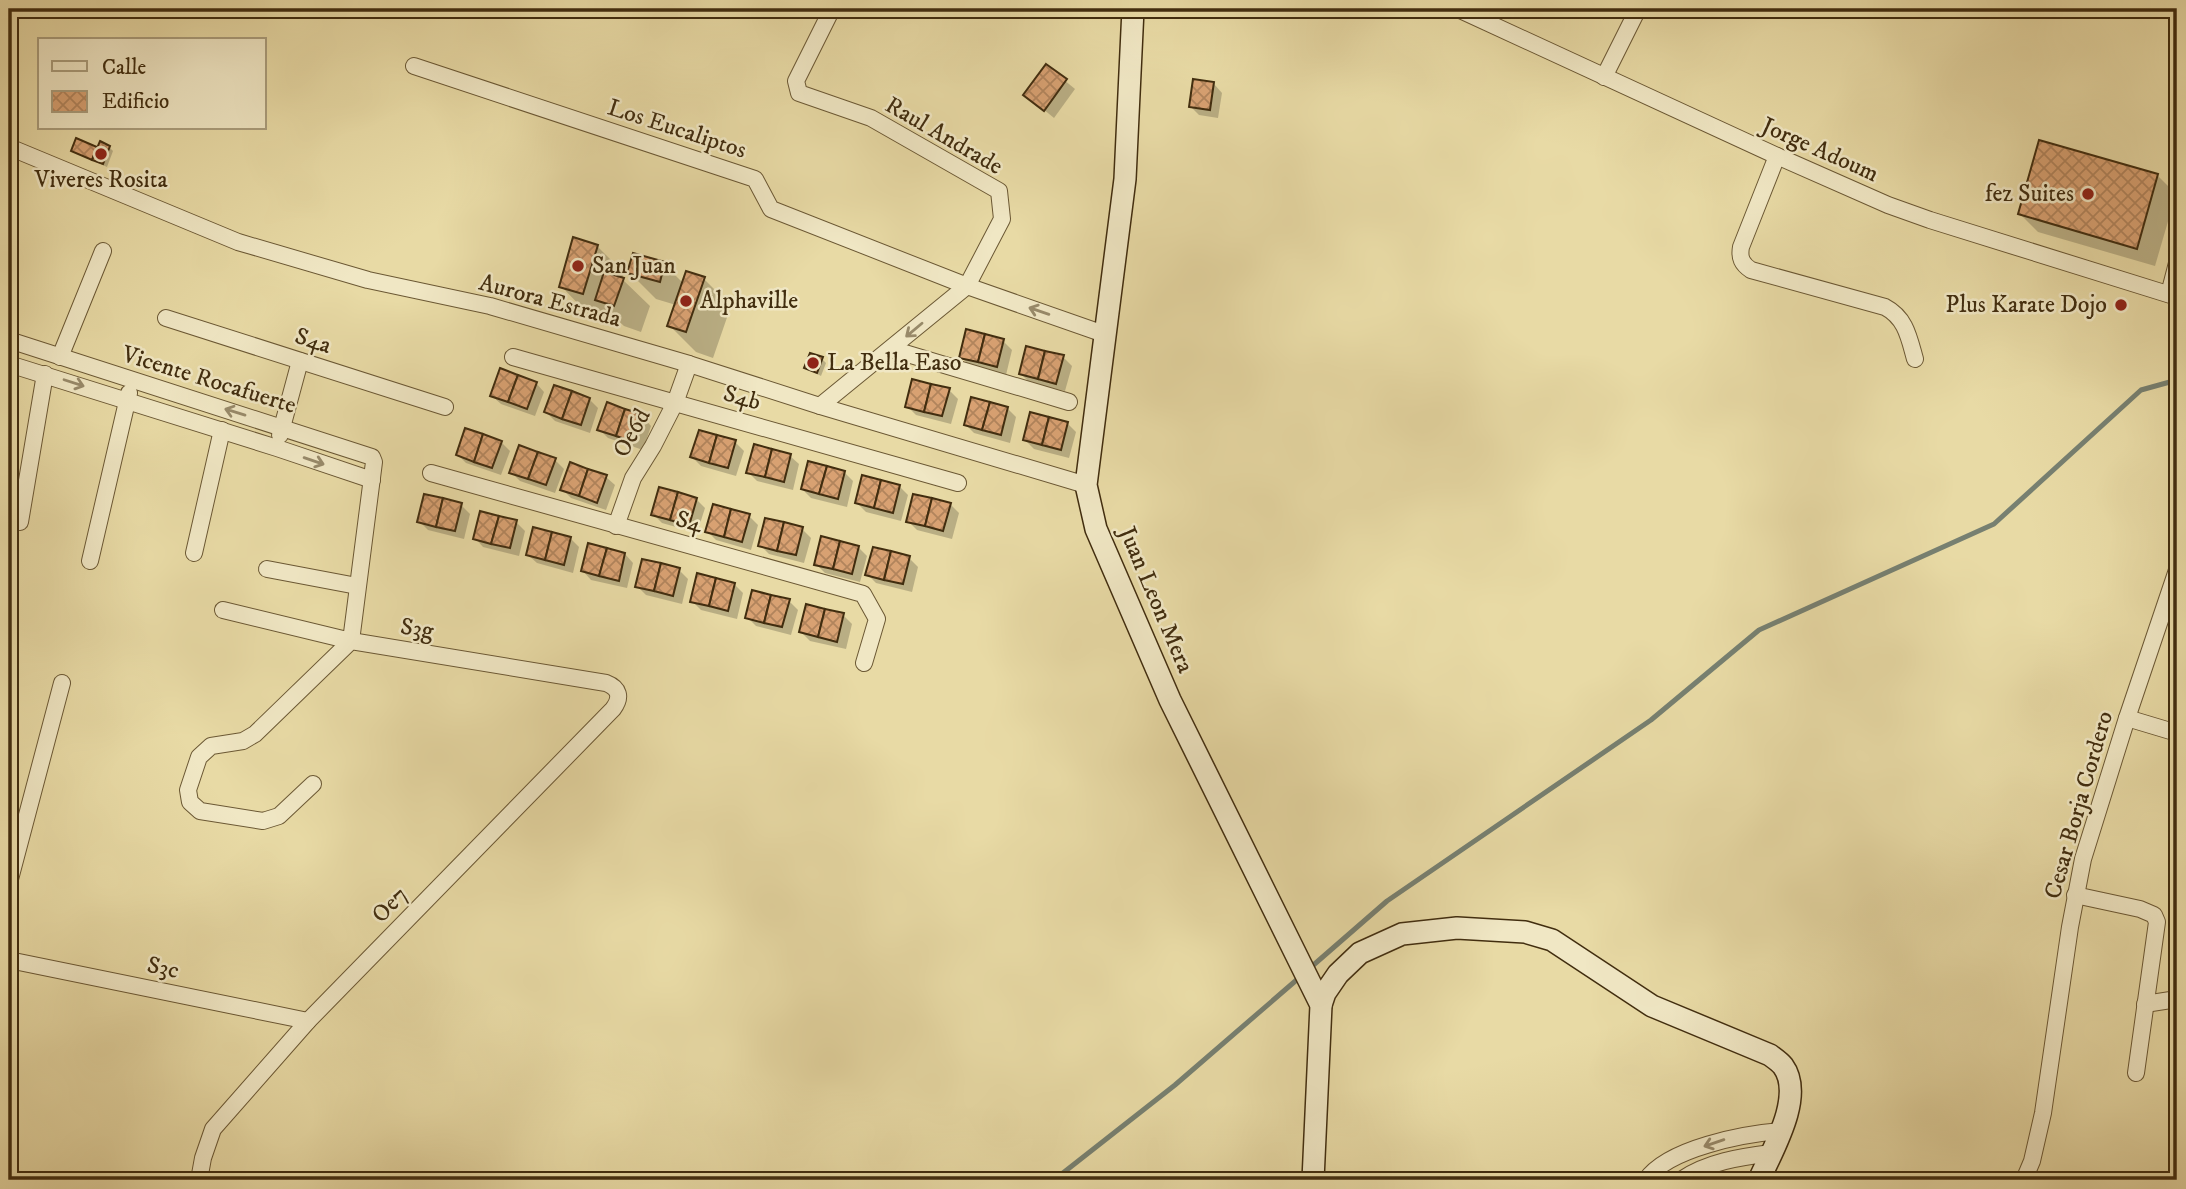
<svg xmlns="http://www.w3.org/2000/svg" width="2186" height="1189" viewBox="0 0 2186 1189" font-family="'IM FELL DW Pica',serif">
<style>
.shadow{fill:#0003}
.lines{fill:none;stroke-linecap:round;stroke-linejoin:round}
.stream{stroke:#778071;stroke-width:5}
.building{fill:url(#building-cross-hatch);stroke:#412d0f;stroke-width:2}
.street-casing{stroke:#6b5834;stroke-width:18}
.secondary-casing{stroke:#412d0f;stroke-width:24}
.street{stroke:#f0e7c4;stroke-width:16}
.secondary{stroke:#f0e7c4;stroke-width:21}
.oneway{stroke:#988a6a}
.poi-dot{fill:#8f2418;stroke:#f0e7c4;stroke-width:2.5}
.labels{text-anchor:middle;dominant-baseline:central;stroke-width:5;stroke-linejoin:round;paint-order:stroke}
.street-label{font-size:24px;fill:#412d0f;stroke:#f0e7c4}
.poi-label{font-size:24px;fill:#412d0f;stroke:#f0e7c4;text-anchor:start}
</style>
<defs>
<pattern id="building-cross-hatch" width="8" height="8" patternUnits="userSpaceOnUse" patternTransform="scale(1.75)"><rect width="8" height="8" fill="#d8a172"/><path d="M0 0l8 8M0 8l8-8" fill="none" stroke="#b1845c"/></pattern>
</defs>
<rect width="100%" height="100%" fill="#e8daa5"/>
<filter id="stains"><feTurbulence type="fractalNoise" baseFrequency=".00286" numOctaves="4"/><feColorMatrix values="0 0 0 0 .2 0 0 0 0 .09 0 0 0 0 .02 0 0 0 .5 -.17"/></filter>
<radialGradient id="worn" r=".72"><stop offset=".6" stop-color="#630" stop-opacity="0"/><stop offset="1" stop-color="#630" stop-opacity=".3"/></radialGradient>
<!-- shadow -->
<g class="shadow">
<polygon points="1047,66 1075,89 1054,118 1026,95"/>
<polygon points="1214,84 1222,93 1218,118 1199,115 1191,107"/>
<polygon points="77,140 98,150 109,147 113,151 107,167 77,154 73,150"/>
<polygon points="2040,142 2158,176 2176,194 2155,266 2038,232 2020,214"/>
<polygon points="597,246 624,273 622,279 650,306 641,332 624,326 611,314 610,320 587,313 561,286"/>
<polygon points="664,264 683,283 704,279 731,306 713,358 696,352 669,325 676,305 656,299 629,272"/>
<polygon points="1003,341 1012,350 1006,375 970,366 961,357"/>
<polygon points="1063,357 1072,366 1065,391 1030,383 1021,374"/>
<polygon points="822,359 826,363 821,376 806,368"/>
<polygon points="536,383 544,392 535,416 501,404 492,396"/>
<polygon points="949,390 958,399 951,424 916,415 907,406"/>
<polygon points="589,399 598,408 590,433 555,421 546,412"/>
<polygon points="1007,408 1016,417 1010,443 974,433 966,425"/>
<polygon points="643,417 651,426 643,450 608,438 599,429"/>
<polygon points="1067,423 1076,432 1069,458 1034,449 1025,440"/>
<polygon points="501,442 510,451 501,475 466,463 458,455"/>
<polygon points="735,442 744,451 736,476 701,466 692,457"/>
<polygon points="790,456 799,464 793,490 757,481 748,472"/>
<polygon points="555,460 564,469 555,493 520,481 511,472"/>
<polygon points="844,472 853,481 847,507 811,498 802,489"/>
<polygon points="606,477 615,485 606,510 571,498 562,489"/>
<polygon points="899,486 908,495 901,521 866,512 857,503"/>
<polygon points="696,499 705,508 697,533 662,523 653,514"/>
<polygon points="950,504 959,513 952,539 917,530 908,521"/>
<polygon points="461,505 470,514 464,539 428,530 419,521"/>
<polygon points="749,516 758,525 751,550 716,540 707,531"/>
<polygon points="516,522 525,531 519,556 483,547 475,538"/>
<polygon points="802,529 811,538 804,563 769,554 760,545"/>
<polygon points="570,538 579,547 573,573 537,563 528,555"/>
<polygon points="858,547 867,556 860,582 825,573 816,564"/>
<polygon points="625,554 633,563 627,588 591,580 583,571"/>
<polygon points="909,558 918,567 912,592 876,583 867,574"/>
<polygon points="679,570 688,579 682,604 646,595 637,586"/>
<polygon points="734,584 743,593 737,619 701,610 692,601"/>
<polygon points="789,601 798,610 791,635 756,626 747,617"/>
<polygon points="843,615 852,624 846,649 810,641 801,632"/>
</g>
<g class="lines">
<!-- stream -->
<g class="stream">
<polyline points="1310,968 1387,901 1651,720 1759,630 1994,524 2141,390 2177,380"/>
<polyline points="1054,1180 1175,1085 1300,977"/>
</g>
</g>
<!-- building -->
<g class="building">
<polygon points="1046,64 1067,79 1044,111 1023,95"/>
<polygon points="1193,79 1214,82 1210,110 1189,107"/>
<polygon points="76,138 97,147 92,160 71,151"/>
<polygon points="2039,140 2158,174 2137,249 2018,214"/>
<polygon points="100,141 110,146 103,164 92,160"/>
<polygon points="573,237 598,245 583,294 559,287"/>
<polygon points="633,253 665,262 660,282 627,273"/>
<polygon points="686,271 705,277 686,332 667,326"/>
<polygon points="604,272 624,278 614,306 595,300"/>
<polygon points="966,329 985,334 978,362 959,358"/>
<polygon points="985,334 1004,339 997,367 978,362"/>
<polygon points="1026,346 1045,351 1038,379 1019,374"/>
<polygon points="1045,351 1064,355 1056,384 1038,379"/>
<polygon points="810,353 823,357 817,373 804,368"/>
<polygon points="500,368 518,375 508,402 490,396"/>
<polygon points="518,375 537,382 527,409 508,402"/>
<polygon points="912,379 931,384 924,412 905,407"/>
<polygon points="931,384 950,388 942,416 924,412"/>
<polygon points="554,385 572,391 562,419 544,412"/>
<polygon points="572,391 590,398 581,425 562,419"/>
<polygon points="971,397 990,402 982,430 964,425"/>
<polygon points="607,402 625,409 616,436 597,430"/>
<polygon points="990,402 1008,407 1001,435 982,430"/>
<polygon points="625,409 644,415 634,442 616,436"/>
<polygon points="1030,412 1049,417 1042,445 1023,440"/>
<polygon points="1049,417 1068,422 1061,450 1042,445"/>
<polygon points="465,428 483,434 474,462 456,455"/>
<polygon points="699,430 717,435 709,463 690,457"/>
<polygon points="483,434 502,441 492,468 474,462"/>
<polygon points="717,435 736,440 728,468 709,463"/>
<polygon points="754,444 772,449 765,477 746,473"/>
<polygon points="519,445 538,452 528,479 509,473"/>
<polygon points="772,449 791,454 784,482 765,477"/>
<polygon points="538,452 556,458 546,485 528,479"/>
<polygon points="808,461 827,466 819,494 801,489"/>
<polygon points="570,462 588,469 579,496 560,490"/>
<polygon points="827,466 845,471 838,499 819,494"/>
<polygon points="588,469 607,475 597,503 579,496"/>
<polygon points="862,475 881,480 874,508 855,503"/>
<polygon points="881,480 900,485 893,513 874,508"/>
<polygon points="659,487 678,492 670,520 651,515"/>
<polygon points="678,492 697,498 689,526 670,520"/>
<polygon points="424,494 443,498 436,527 417,522"/>
<polygon points="913,494 932,498 925,526 906,522"/>
<polygon points="443,498 462,503 455,531 436,527"/>
<polygon points="932,498 951,503 943,531 925,526"/>
<polygon points="713,504 731,509 724,537 705,532"/>
<polygon points="731,509 750,514 742,542 724,537"/>
<polygon points="480,511 499,516 491,544 473,539"/>
<polygon points="499,516 517,520 510,548 491,544"/>
<polygon points="765,518 784,522 777,551 758,546"/>
<polygon points="784,522 803,527 796,555 777,551"/>
<polygon points="533,527 552,532 545,560 526,555"/>
<polygon points="552,532 571,537 564,565 545,560"/>
<polygon points="821,536 840,541 833,569 814,565"/>
<polygon points="840,541 859,546 852,574 833,569"/>
<polygon points="588,543 607,548 599,576 581,571"/>
<polygon points="873,547 891,551 884,580 865,575"/>
<polygon points="607,548 625,553 619,581 599,576"/>
<polygon points="891,551 910,556 903,584 884,580"/>
<polygon points="642,559 661,563 654,591 635,587"/>
<polygon points="661,563 680,568 673,596 654,591"/>
<polygon points="697,573 716,578 709,606 690,602"/>
<polygon points="716,578 735,583 728,611 709,606"/>
<polygon points="752,590 771,595 764,623 745,618"/>
<polygon points="771,595 790,599 782,627 764,623"/>
<polygon points="806,604 825,609 818,637 799,632"/>
<polygon points="825,609 844,613 837,642 818,637"/>
</g>
<g class="lines">
<defs>
<g id="street">
<polyline points="1458,9 1777,156 1888,205 1930,220 2177,297"/>
<polyline points="414,66 755,179 771,209 967,286 1104,334"/>
<polyline points="1604,77 1638,9"/>
<polyline points="9,147 238,242 368,280 490,306 689,364 820,406 1086,485"/>
<path d="M 1777,156 L 1741,247 C 1739,258 1742,264 1751,270 L 1885,307 C 1906,318 1909,338 1915,359"/>
<polyline points="9,181 10,179"/>
<polyline points="2169,294 2177,263"/>
<polyline points="166,318 445,407"/>
<polyline points="9,340 372,457 374,462 351,641 223,610"/>
<polyline points="891,349 1069,402"/>
<polyline points="60,357 103,251"/>
<polyline points="513,357 958,483"/>
<polyline points="9,364 277,448 372,480"/>
<polyline points="820,406 967,286 1002,219 999,191 871,118 799,93 796,81 832,9"/>
<polyline points="280,435 300,361"/>
<polyline points="431,473 863,594 877,619 864,663"/>
<polyline points="20,522 45,374"/>
<polyline points="616,526 633,478 653,446 675,403 689,364"/>
<polyline points="194,553 222,430"/>
<polyline points="90,561 129,393"/>
<polyline points="267,569 357,586"/>
<polyline points="2127,718 2177,733"/>
<polyline points="9,883 62,683"/>
<polyline points="2075,895 2140,909 2154,915 2157,922 2136,1073"/>
<polyline points="9,960 308,1021"/>
<polyline points="2145,1004 2177,999"/>
<path d="M 199,1180 L 203,1158 L 213,1129 L 308,1021 L 613,709 C 622,697 619,688 606,683 L 351,641 L 255,734 L 243,741 L 211,746 L 199,757 L 188,790 L 190,802 L 200,811 L 263,821 L 279,816 L 313,784"/>
<path d="M 1646,1180 C 1668,1148 1744,1134 1781,1131"/>
<path d="M 1681,1180 C 1707,1162 1740,1157 1771,1153"/>
<polyline points="2024,1180 2032,1161 2043,1113 2070,927 2083,859 2127,718 2177,570"/>
</g>
<g id="secondary">
<polyline points="1133,9 1125,179 1086,485 1096,529 1170,700 1321,1005 1313,1180"/>
<path d="M 1321,1005 L 1325,993 L 1338,974 L 1360,953 L 1402,934 L 1457,928 L 1525,932 L 1552,940 L 1652,1006 L 1770,1055 C 1774,1058 1780,1062 1783,1066 C 1805,1096 1772,1151 1759,1180"/>
</g>
</defs>
<!-- street casing -->
<use href="#street" class="street-casing"/>
<!-- secondary casing -->
<use href="#secondary" class="secondary-casing"/>
<!-- street -->
<use href="#street" class="street"/>
<!-- secondary -->
<use href="#secondary" class="secondary"/>
</g>
<!-- one-way arrows -->
<defs><path id="oneway-shaft" d="M-6 0H5M1.5-3L5.5 0L1.5 3" fill="none" stroke-width="1.6" stroke-linecap="round" stroke-linejoin="round" transform="scale(1.75)"/></defs>
<g class="oneway">
<use href="#oneway-shaft" transform="translate(1039 311) rotate(-161)"/>
<use href="#oneway-shaft" transform="translate(914 330) rotate(140)"/>
<use href="#oneway-shaft" transform="translate(74 383) rotate(18)"/>
<use href="#oneway-shaft" transform="translate(235 412) rotate(-163)"/>
<use href="#oneway-shaft" transform="translate(314 461) rotate(19)"/>
<use href="#oneway-shaft" transform="translate(1714 1143) rotate(161)"/>
</g>
<!-- markers -->
<g class="poi-dot">
<circle cx="101" cy="154" r="7"/>
<circle cx="2088" cy="194" r="7"/>
<circle cx="578" cy="266" r="7"/>
<circle cx="686" cy="301" r="7"/>
<circle cx="2121" cy="305" r="7"/>
<circle cx="813" cy="363" r="7"/>
</g>
<g class="labels">
<!-- street labels -->
<g class="street-label">
<text transform="translate(677 129) rotate(18)">Los Eucaliptos</text>
<text transform="translate(944 136) rotate(30)">Raul Andrade</text>
<text transform="translate(1820 150) rotate(24)">Jorge Adoum</text>
<text transform="translate(550 301) rotate(15)">Aurora Estrada</text>
<text transform="translate(313 341) rotate(18)">S4a</text>
<text transform="translate(209 380) rotate(17)">Vicente Rocafuerte</text>
<text transform="translate(742 398) rotate(16)">S4b</text>
<text transform="translate(632 433) rotate(-61)">Oe6d</text>
<text transform="translate(689 522) rotate(15)">S4</text>
<text transform="translate(1156 600) rotate(67)">Juan Leon Mera</text>
<text transform="translate(417 629) rotate(9)">S3g</text>
<text transform="translate(2079 805) rotate(-74)">Cesar Borja Cordero</text>
<text transform="translate(390 905) rotate(-46)">Oe7</text>
<text transform="translate(163 968) rotate(12)">S3c</text>
</g>
<!-- poi labels -->
<g class="poi-label">
<text x="101" y="180" text-anchor="middle">Viveres Rosita</text>
<text x="2074" y="194" text-anchor="end">fez Suites</text>
<text x="592" y="266">San Juan</text>
<text x="700" y="301">Alphaville</text>
<text x="2107" y="305" text-anchor="end">Plus Karate Dojo</text>
<text x="827" y="363">La Bella Easo</text>
</g>
</g>
<!-- margin -->
<rect width="2186" height="1189" fill="none" stroke="#e8daa5" stroke-width="35"/>
<rect x="10" y="10" width="2165" height="1168" fill="none" stroke="#412d0f" stroke-width="3.5"/>
<rect x="18" y="18" width="2151" height="1154" fill="none" stroke="#412d0f" stroke-width="2"/>
<!-- legend -->
<rect x="38" y="38" width="228" height="91" fill="#f0e7c4" stroke="#aa9d7c" stroke-width="2"/>
<rect x="52" y="61" width="35" height="10" fill="#f0e7c4" stroke="#aa9d7c" stroke-width="2"/>
<text x="102" y="74" font-size="21" fill="#412d0f">Calle</text>
<rect x="52" y="91" width="35" height="21" fill="url(#building-cross-hatch)" stroke="#aa9d7c" stroke-width="2"/>
<text x="102" y="108" font-size="21" fill="#412d0f">Edificio</text>
<rect width="100%" height="100%" filter="url(#stains)"/>
<rect width="100%" height="100%" fill="url(#worn)"/>
</svg>
